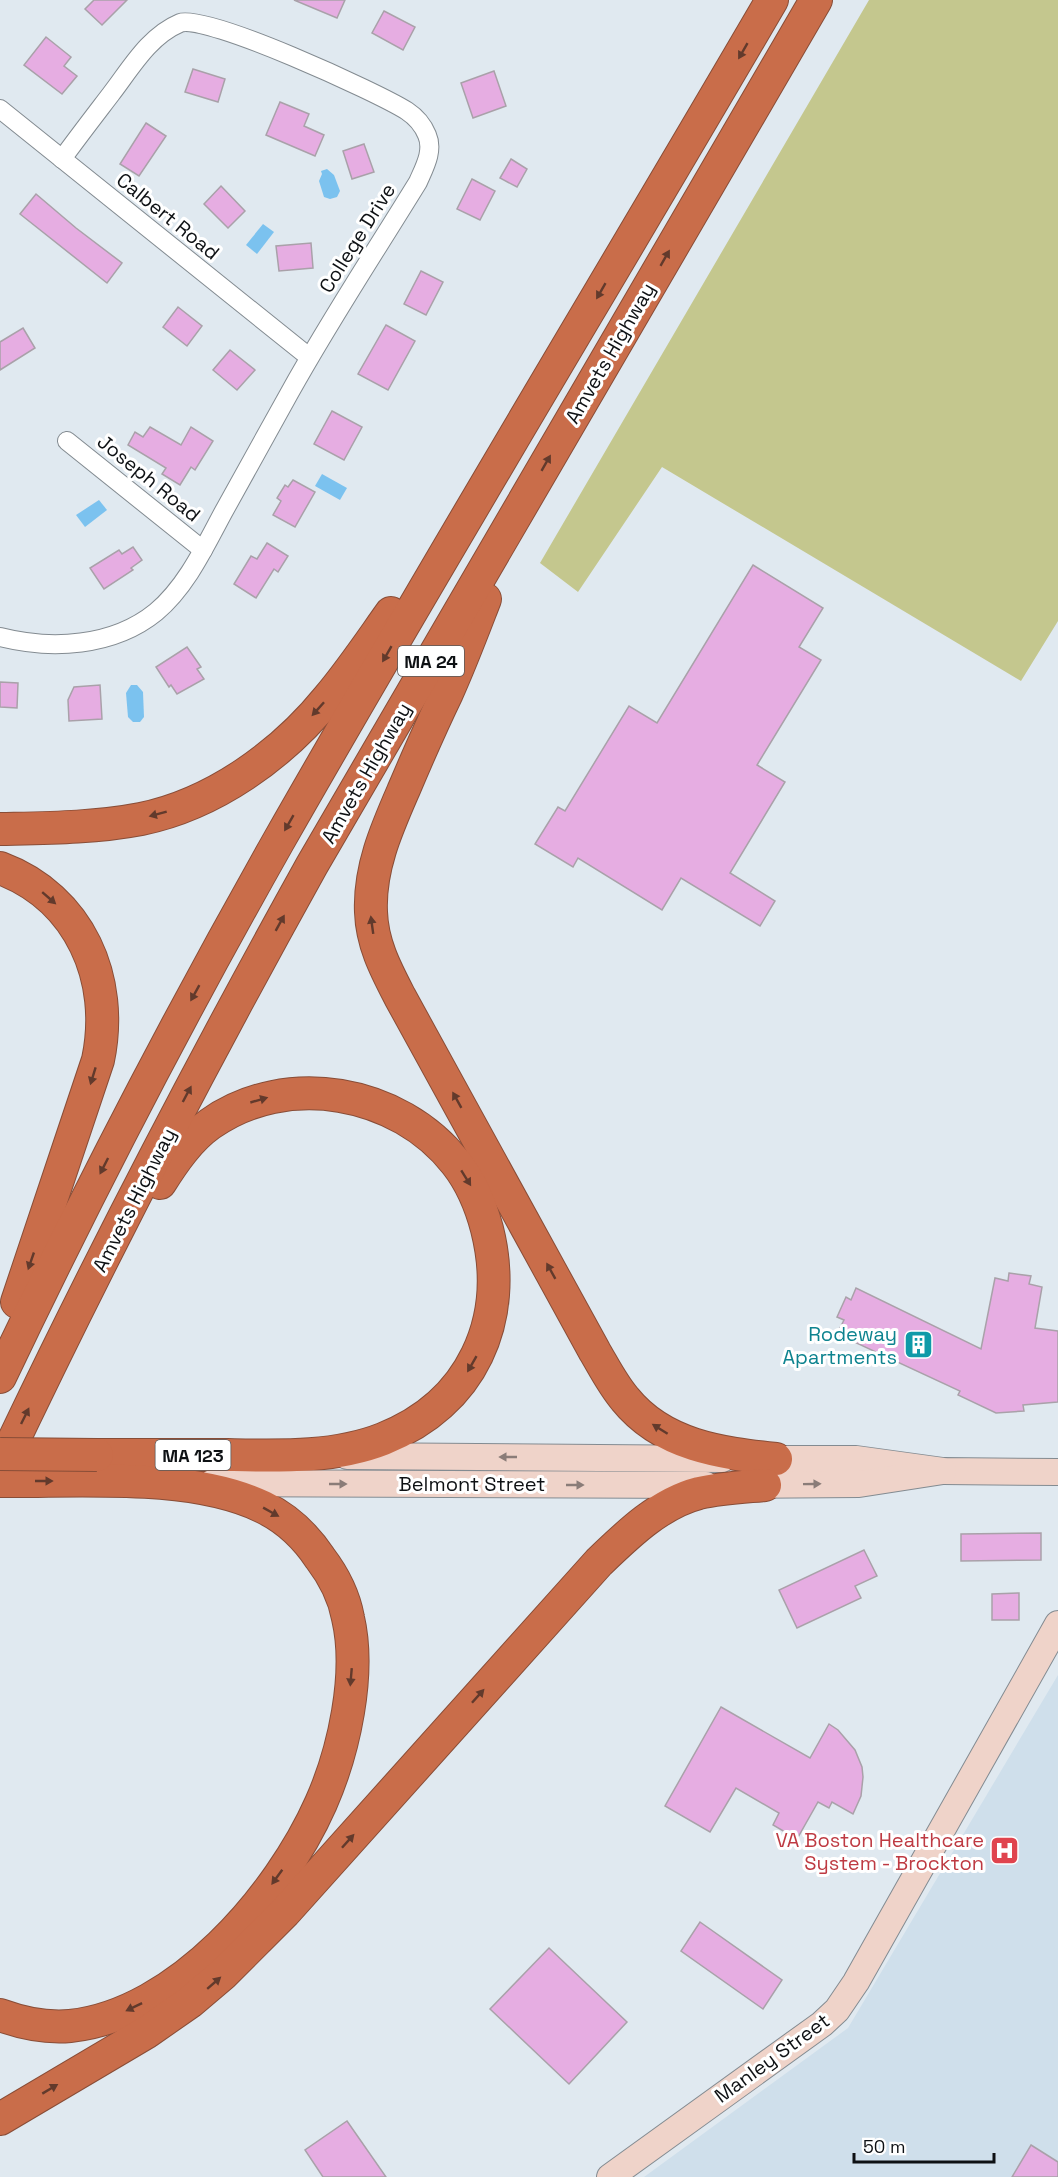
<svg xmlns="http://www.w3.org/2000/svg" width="1058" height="2177" viewBox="0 0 1058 2177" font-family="'Space Grotesk',sans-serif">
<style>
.built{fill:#cfdfeb}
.green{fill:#c4c78e}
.water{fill:#7bc2ef}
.building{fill:#e6ade2;stroke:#a9a1a9;stroke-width:1.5}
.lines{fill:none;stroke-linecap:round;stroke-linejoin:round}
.street-casing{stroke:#838b91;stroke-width:20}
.secondary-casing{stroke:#838b91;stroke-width:28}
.highway-casing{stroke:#884d37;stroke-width:34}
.street{stroke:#fff;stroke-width:18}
.secondary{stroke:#efd3c9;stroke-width:26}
.highway{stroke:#c96d4a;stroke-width:32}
.highway-bridge-casing{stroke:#884d37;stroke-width:34;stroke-linecap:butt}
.highway-bridge{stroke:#c96d4a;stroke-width:32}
.oneway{fill:#623a2c}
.oneway2{fill:#8a7c78}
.labels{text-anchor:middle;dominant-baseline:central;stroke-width:6;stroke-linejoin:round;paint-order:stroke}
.shield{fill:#fff;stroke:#56585a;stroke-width:1.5}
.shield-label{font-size:18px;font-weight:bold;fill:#0e1114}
.street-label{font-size:20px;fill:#0e1114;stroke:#fff}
.culture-label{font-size:20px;fill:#0d838f;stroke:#fff;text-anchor:end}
.health-label{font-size:20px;fill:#be3a42;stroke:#fff;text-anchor:end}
</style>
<rect width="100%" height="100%" fill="#e0e9f0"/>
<!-- built -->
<polygon class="built" points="1058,1675 1058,2177 644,2177 848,2028"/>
<!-- green -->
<polygon class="green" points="869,0 1058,0 1058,621 1021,681 662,467 578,592 540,563"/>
<!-- water -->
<g class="water">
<polygon points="327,169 334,175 340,191 337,197 330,199 324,197 319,181 322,174 321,171"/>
<polygon points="263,224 274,232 257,254 246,245"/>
<polygon points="322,474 347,488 340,500 315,486"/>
<polygon points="99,500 107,510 85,527 76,515"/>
<polygon points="131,685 137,685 143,692 144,717 140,722 133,722 128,717 126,693"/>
</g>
<!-- building -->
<g class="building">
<polygon points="94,0 127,0 102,25 85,9"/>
<polygon points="294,0 345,0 337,18"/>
<polygon points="384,11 415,27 403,50 372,33"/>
<polygon points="46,37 71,57 64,66 77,76 62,94 24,65"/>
<polygon points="193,69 225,79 218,102 185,92"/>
<polygon points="494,71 506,106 473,118 461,83"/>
<polygon points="280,102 309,114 304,126 324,135 315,156 266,135"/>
<polygon points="146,123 166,136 139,176 120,164"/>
<polygon points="364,144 374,172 352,179 343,151"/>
<polygon points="511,159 527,169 517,187 500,178"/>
<polygon points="472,179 495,191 480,220 457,209"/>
<polygon points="221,186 245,211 228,228 204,204"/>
<polygon points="36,194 76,228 122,263 107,283 20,214"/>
<polygon points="311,243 313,268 279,271 276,246"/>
<polygon points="421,271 443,282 426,315 404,304"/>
<polygon points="178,307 202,326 187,346 163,327"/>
<polygon points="386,325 415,341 388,390 358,374"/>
<polygon points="23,328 35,348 0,370 0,342"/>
<polygon points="230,350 255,370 237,390 213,370"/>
<polygon points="332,411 362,427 344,460 314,444"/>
<polygon points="150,427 181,445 191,427 213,441 195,470 191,467 180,485 162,474 166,468 128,445 135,432 143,437"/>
<polygon points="293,480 315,492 295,527 273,515 281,501 277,498 285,485 288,487"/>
<polygon points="267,543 288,556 278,572 274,569 256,598 234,584 251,556 257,559"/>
<polygon points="133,547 142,560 131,568 133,570 104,589 90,568 119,550 122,554"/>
<polygon points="753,565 823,608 799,647 821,660 757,765 785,782 730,873 775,901 760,926 681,878 662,910 578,858 573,867 535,844 558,807 565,811 629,706 657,723"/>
<polygon points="187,647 201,667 197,669 204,679 177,694 171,685 169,687 156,667"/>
<polygon points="0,682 18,683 17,708 0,707"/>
<polygon points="100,685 102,719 69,721 68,700 74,687"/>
<polygon points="1009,1273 1031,1276 1029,1284 1042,1287 1035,1328 1058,1331 1058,1402 1023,1405 1024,1411 996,1413 958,1395 960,1391 837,1334 844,1320 837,1317 846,1297 851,1300 856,1288 981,1349 995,1278 1008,1281"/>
<polygon points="1041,1533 1041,1560 961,1561 961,1534"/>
<polygon points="864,1550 877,1576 855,1586 861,1598 797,1628 779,1590"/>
<polygon points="1019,1593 1019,1620 992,1620 992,1594"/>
<polygon points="721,1707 810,1758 829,1724 838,1730 855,1750 862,1767 863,1777 861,1796 853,1814 832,1802 829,1808 818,1802 797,1839 773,1825 779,1813 736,1788 710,1832 665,1806"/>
<polygon points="700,1922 782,1980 763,2009 681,1951"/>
<polygon points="549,1948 627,2022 569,2084 490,2009"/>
<polygon points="347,2121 386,2177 323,2177 305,2150"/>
<polygon points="1031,2145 1058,2162 1058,2177 1012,2177"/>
</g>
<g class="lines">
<defs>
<g id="street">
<polyline points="0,109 309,357"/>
<polyline points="67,441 203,550"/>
<path d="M 0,637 C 51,650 113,647 156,612 C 187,586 205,546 224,511 C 246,471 268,431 290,392 C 330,320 375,252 418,182 C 424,168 434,151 427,135 C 423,125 416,117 407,111 C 379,93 205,13 180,23 C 149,36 131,68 111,94 C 95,115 78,137 62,159"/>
</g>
<g id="secondary">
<polyline points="347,1456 722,1459"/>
<polyline points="758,1459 856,1459 943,1471 1058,1472"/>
<polyline points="212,1483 706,1485"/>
<polyline points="746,1485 859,1484 943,1471"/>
<polyline points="610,2177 822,2024 837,2010 856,1982 1058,1624"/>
</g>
<g id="highway">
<path d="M 485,599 C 473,630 461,662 447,693 C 432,724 418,756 404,789 C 387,828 369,868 371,912 C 372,944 386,970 400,997 L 595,1352 C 605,1369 613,1385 625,1399 C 663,1446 721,1453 776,1459"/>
<path d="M 0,829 C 47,828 94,828 141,819 C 214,804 282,755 329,697 C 351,671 371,641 391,613"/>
<path d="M 0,868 C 80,898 115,979 98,1060 L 17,1302"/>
<path d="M 0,1377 C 86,1196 179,1017 278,842 C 439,559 608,281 772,0"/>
<path d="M 97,1455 C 141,1455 185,1455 228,1455 C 279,1456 335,1458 383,1439 C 472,1404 510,1320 487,1229 C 481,1206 471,1182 456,1163 C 399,1090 286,1070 210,1124 C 189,1139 174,1161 160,1183"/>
<path d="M 0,1469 C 97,1264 202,1063 312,865 L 816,0"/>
<path d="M 0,1481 C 79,1482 191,1472 263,1507 C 286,1518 306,1537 320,1558 C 333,1575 344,1596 348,1618 C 361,1674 344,1751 321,1803 C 280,1896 178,2015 70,2026 C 47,2028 22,2023 0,2015"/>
<path d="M 0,2119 L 147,2032 L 190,2002 L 223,1974 L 285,1912 L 599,1562 C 628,1534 660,1503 699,1493 C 721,1488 743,1487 765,1485"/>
</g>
</defs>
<!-- street casing -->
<use href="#street" class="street-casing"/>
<!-- secondary casing -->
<use href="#secondary" class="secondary-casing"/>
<!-- highway casing -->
<use href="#highway" class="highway-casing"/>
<!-- street -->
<use href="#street" class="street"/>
<!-- secondary -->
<use href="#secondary" class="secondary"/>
<!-- highway -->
<use href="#highway" class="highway"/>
<defs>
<polyline id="highway-bridge" points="0,1454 97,1455"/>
</defs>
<!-- highway-bridge casing -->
<use href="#highway-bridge" class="highway-bridge-casing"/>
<!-- highway-bridge -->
<use href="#highway-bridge" class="highway-bridge"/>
</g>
<!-- one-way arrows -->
<defs><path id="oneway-solid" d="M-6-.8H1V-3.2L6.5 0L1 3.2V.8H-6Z" transform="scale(1.5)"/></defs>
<g class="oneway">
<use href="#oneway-solid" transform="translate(743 51) rotate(120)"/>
<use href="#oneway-solid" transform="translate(665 258) rotate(-60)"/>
<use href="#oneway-solid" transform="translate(601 291) rotate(120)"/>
<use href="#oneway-solid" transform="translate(546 463) rotate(-60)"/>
<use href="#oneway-solid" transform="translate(387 654) rotate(120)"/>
<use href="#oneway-solid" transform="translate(318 709) rotate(132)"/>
<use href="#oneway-solid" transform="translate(158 814) rotate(165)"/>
<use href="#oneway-solid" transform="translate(289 823) rotate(120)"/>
<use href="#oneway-solid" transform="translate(49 898) rotate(41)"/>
<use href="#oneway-solid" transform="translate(280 923) rotate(-61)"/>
<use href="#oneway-solid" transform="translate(372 925) rotate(-98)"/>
<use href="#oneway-solid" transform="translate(195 993) rotate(119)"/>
<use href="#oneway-solid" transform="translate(93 1076) rotate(107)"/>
<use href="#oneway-solid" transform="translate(187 1094) rotate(-62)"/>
<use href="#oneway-solid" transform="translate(259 1100) rotate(-16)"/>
<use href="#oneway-solid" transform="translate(457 1100) rotate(-119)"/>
<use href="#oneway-solid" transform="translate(104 1166) rotate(117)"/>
<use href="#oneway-solid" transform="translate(466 1178) rotate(58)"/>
<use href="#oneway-solid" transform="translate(31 1261) rotate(109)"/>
<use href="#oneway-solid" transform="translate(551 1271) rotate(-119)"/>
<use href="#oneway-solid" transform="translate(472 1364) rotate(120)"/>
<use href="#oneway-solid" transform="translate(25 1416) rotate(-64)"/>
<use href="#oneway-solid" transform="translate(660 1429) rotate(-148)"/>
<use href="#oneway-solid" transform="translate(44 1481)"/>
<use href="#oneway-solid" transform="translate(271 1512) rotate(29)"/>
<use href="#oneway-solid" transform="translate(351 1677) rotate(95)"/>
<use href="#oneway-solid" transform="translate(478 1696) rotate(-48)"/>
<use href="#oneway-solid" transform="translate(348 1841) rotate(-48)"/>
<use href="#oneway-solid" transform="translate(277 1877) rotate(126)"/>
<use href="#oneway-solid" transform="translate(214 1983) rotate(-41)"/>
<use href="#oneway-solid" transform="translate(134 2007) rotate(154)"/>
<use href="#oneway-solid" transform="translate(50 2089) rotate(-31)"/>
</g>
<g class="oneway2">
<use href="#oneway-solid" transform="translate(508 1457) rotate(-180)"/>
<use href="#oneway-solid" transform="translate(338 1484)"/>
<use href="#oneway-solid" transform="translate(812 1484) rotate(-1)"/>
<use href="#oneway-solid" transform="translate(575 1485)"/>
</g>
<!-- icons -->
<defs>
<symbol id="building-square" viewBox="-11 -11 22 22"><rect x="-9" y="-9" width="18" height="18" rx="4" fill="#0f9aa8" stroke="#fff"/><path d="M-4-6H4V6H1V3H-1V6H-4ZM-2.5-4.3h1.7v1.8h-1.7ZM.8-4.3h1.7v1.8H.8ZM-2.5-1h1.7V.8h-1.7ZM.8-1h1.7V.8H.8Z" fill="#fff"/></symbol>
<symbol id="hospital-square" viewBox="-11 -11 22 22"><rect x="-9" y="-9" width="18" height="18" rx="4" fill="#e0444e" stroke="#fff"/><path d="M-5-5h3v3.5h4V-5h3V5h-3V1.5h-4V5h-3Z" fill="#fff"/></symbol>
</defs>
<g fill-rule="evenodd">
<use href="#building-square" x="902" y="1328" width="33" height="33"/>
<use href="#hospital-square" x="988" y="1834" width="33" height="33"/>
</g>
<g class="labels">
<!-- shield labels -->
<g class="shield">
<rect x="398" y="646" width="66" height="30" rx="4.5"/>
<rect x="155.5" y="1440" width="75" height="30" rx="4.5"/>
</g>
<g class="shield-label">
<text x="431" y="661">MA 24</text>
<text x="193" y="1455">MA 123</text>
</g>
<!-- street labels -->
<g class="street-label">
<text transform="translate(168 216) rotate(39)">Calbert Road</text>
<text transform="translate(357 238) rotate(-58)">College Drive</text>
<text transform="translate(610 353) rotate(-60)">Amvets Highway</text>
<text transform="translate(149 478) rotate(39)">Joseph Road</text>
<text transform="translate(366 773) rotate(-60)">Amvets Highway</text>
<text transform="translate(134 1200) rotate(-63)">Amvets Highway</text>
<text x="472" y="1484">Belmont Street</text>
<text transform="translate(772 2058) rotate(-36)">Manley Street</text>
</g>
<!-- culture labels -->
<g class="culture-label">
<text x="897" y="1334">Rodeway<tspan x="897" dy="23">Apartments</tspan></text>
</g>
<!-- health labels -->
<g class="health-label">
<text x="984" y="1840">VA Boston Healthcare<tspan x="984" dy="23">System - Brockton</tspan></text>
</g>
</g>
<!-- scale -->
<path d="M854 2153v9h140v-9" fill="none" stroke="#0e1114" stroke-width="3"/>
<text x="863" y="2153" font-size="18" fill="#0e1114" stroke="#ffffff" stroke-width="4.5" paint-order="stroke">50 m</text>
</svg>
